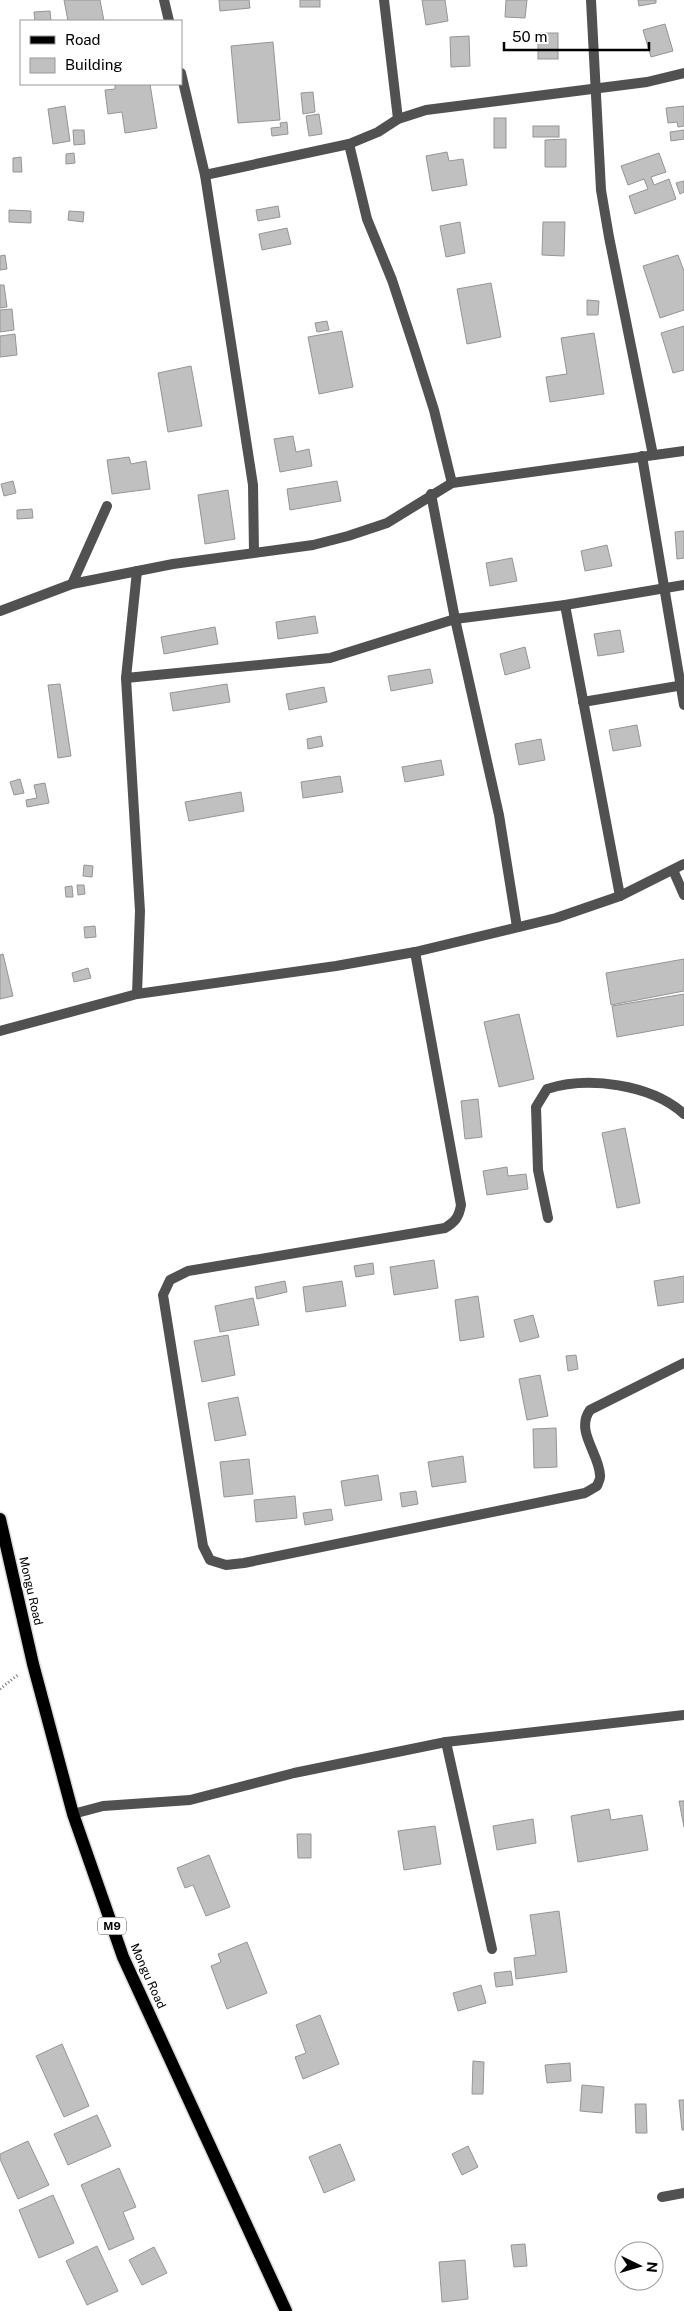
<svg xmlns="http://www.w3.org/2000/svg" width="684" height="2311" viewBox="0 0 684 2311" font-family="'Public Sans',sans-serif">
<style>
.building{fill:#c0c0c0;stroke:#959595}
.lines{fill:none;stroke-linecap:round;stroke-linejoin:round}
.primary-casing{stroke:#dbdbdb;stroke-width:15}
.path{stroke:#737373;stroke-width:3;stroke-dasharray:1 2.5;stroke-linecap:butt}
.street{stroke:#515151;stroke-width:10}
.primary{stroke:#000;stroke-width:12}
.labels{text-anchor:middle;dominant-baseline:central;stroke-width:4.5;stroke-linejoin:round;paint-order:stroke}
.shield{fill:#fff;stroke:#4c4c4c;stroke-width:1}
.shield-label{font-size:11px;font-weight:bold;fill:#000}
.street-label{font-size:12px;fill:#000;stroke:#fff}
</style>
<rect width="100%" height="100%" fill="#fff"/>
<!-- building -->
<g class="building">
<polygon points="64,0 100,0 104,21 68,21"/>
<polygon points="219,0 249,0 250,8 220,11"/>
<rect x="300" y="0" width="20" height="7"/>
<polygon points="422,0 445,0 448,21 426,25"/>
<polygon points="506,0 527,0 525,18 505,17"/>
<polygon points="638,0 656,0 656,3 639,6"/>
<polygon points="50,11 51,21 35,21 34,12"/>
<polygon points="665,24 673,51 651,57 643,30"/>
<rect x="538" y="33" width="20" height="26"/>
<polygon points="469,36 470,66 451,67 450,37"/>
<polygon points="273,42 280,120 238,123 231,46"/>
<polygon points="115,84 150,84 157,128 125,133 122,112 108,114 105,90 115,89"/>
<polygon points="313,92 315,112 303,114 301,93"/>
<polygon points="65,106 70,141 53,144 48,109"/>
<polygon points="684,106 684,126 678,127 677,122 668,123 666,108"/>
<polygon points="319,114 322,134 309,136 306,116"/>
<rect x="494" y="118" width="12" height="30"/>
<polygon points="287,122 288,134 272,136 271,128 281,127 280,123"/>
<rect x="533" y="126" width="26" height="11"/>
<polygon points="73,130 84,130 85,144 74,145"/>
<polygon points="684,130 684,139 671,141 670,132"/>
<polygon points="566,139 566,167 545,167 545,140"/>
<polygon points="447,152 449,161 463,159 467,185 432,191 426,156"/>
<polygon points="74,153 75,163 66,164 66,154"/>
<polygon points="659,153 666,172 651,177 654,185 669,179 676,199 635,214 629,196 648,189 644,179 628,185 621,166"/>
<polygon points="21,157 22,172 13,172 13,158"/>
<polygon points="684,181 684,192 680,194 676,183"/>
<polygon points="278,206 280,217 258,221 256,210"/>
<polygon points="9,210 31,211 31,223 9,222"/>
<polygon points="69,211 84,212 83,222 68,220"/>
<polygon points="460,222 465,253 446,257 440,226"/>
<polygon points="543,222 565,222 564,256 542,255"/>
<polygon points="287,228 291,244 262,250 259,234"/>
<polygon points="5,255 7,269 0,270 0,256"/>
<polygon points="678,255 684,271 684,310 660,318 643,266"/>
<polygon points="491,283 501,337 467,344 457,289"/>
<polygon points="0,285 4,285 7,307 0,308"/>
<polygon points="587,300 599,301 598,315 587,315"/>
<polygon points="12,309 14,330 0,332 0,310"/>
<polygon points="327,321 329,330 317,332 315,323"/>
<polygon points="684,326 684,370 673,373 661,333"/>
<polygon points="342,331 353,387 319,394 308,337"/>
<polygon points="594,333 604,394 550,402 546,377 567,374 561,338"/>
<polygon points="15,334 17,355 0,357 0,336"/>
<polygon points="191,366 202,426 168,432 158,373"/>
<polygon points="293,436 296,452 309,449 312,466 280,472 274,439"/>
<polygon points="129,457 131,464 146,461 150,489 112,494 107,460"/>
<polygon points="13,481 16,493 4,496 1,484"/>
<polygon points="337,481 341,501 290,510 287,489"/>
<polygon points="228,490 235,539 205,544 198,495"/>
<polygon points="32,509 33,518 17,519 17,510"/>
<polygon points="684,531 684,558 677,559 675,532"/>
<polygon points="607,545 612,566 585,571 581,551"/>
<polygon points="512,558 517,581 490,586 486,563"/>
<polygon points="315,616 318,633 278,639 276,622"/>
<polygon points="215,627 218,644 164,654 161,637"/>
<polygon points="620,630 624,652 598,656 594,634"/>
<polygon points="525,647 530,668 505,675 500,654"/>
<polygon points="430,669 433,683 391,691 388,676"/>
<polygon points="60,684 71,756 58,758 48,685"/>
<polygon points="227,684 230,702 173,711 170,693"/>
<polygon points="324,687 327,702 289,710 286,694"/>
<polygon points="637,725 641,746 613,751 609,730"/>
<polygon points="321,736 323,746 308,749 307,739"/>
<polygon points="541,739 545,760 519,765 515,744"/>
<polygon points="441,760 444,775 405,782 402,767"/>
<polygon points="340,776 343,792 303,798 301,782"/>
<polygon points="20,779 24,793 14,795 10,782"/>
<polygon points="45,783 49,803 27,807 26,800 37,798 34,785"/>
<polygon points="241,792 244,811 189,821 185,802"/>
<polygon points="84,865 93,866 92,877 83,876"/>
<polygon points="77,885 84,885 85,894 78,895"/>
<polygon points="72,886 73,897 66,897 65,887"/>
<polygon points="95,926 96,937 85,938 84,927"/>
<polygon points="3,954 13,996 0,999 0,955"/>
<polygon points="684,959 684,991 611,1005 606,973"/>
<polygon points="88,968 91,978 74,982 72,973"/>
<polygon points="684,994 684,1025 617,1037 612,1006"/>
<polygon points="519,1014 534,1079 499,1087 484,1022"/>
<polygon points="478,1099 482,1137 465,1139 461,1101"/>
<polygon points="625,1128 640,1203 617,1208 602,1133"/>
<polygon points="507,1167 508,1176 526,1174 528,1189 487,1195 483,1171"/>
<polygon points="434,1260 438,1288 394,1295 390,1267"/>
<polygon points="373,1263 374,1274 356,1277 354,1266"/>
<polygon points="684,1276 684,1302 658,1306 654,1281"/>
<polygon points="285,1281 287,1292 257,1299 255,1287"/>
<polygon points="342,1281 346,1306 306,1312 303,1287"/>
<polygon points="478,1296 484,1337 460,1341 455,1300"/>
<polygon points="253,1298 259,1325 220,1332 215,1306"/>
<polygon points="533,1315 539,1337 520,1342 514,1320"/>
<polygon points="228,1335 235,1375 202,1382 194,1341"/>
<polygon points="576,1355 578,1369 568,1371 566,1356"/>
<polygon points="540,1375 548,1416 527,1420 519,1379"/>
<polygon points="238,1397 246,1435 215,1441 208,1403"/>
<polygon points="556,1428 557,1467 534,1468 533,1429"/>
<polygon points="463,1456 466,1482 432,1487 428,1462"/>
<polygon points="249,1459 253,1494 224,1497 220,1462"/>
<polygon points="378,1475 382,1500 345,1506 341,1481"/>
<polygon points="416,1491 418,1504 402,1507 400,1493"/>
<polygon points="295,1496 297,1518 256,1522 254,1500"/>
<polygon points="331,1509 333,1520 305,1525 303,1513"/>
<polygon points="679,1801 684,1801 684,1827"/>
<polygon points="609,1809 611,1820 642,1815 648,1850 578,1862 571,1816"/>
<polygon points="533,1819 536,1843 497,1850 493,1826"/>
<polygon points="435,1826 441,1864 404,1870 398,1831"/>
<polygon points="297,1834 311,1834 311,1858 298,1858"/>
<polygon points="209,1855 230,1907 206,1916 193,1885 185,1888 177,1868"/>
<polygon points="559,1911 567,1972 516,1979 514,1958 536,1955 530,1915"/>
<polygon points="247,1942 267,1993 227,2009 211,1966 221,1962 218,1954"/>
<polygon points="511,1971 513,1985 496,1987 494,1973"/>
<polygon points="481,1985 486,2003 458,2011 453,1993"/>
<polygon points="320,2015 339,2064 303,2079 295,2057 306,2053 296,2025"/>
<polygon points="62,2044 89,2106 64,2117 36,2056"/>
<polygon points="473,2061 484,2062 483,2094 472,2094"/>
<polygon points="570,2063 571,2081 547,2083 545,2065"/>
<polygon points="582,2085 604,2087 602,2113 580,2111"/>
<polygon points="679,2100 684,2100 684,2130 682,2130"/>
<polygon points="635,2104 646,2104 647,2133 636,2133"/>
<polygon points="97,2115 111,2146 68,2165 54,2134"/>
<polygon points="28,2141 49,2185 18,2199 0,2159 0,2154"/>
<polygon points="340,2144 355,2180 324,2193 309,2157"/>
<polygon points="468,2146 478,2167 462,2175 452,2154"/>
<polygon points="119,2168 136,2207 123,2212 134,2239 109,2250 81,2185"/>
<polygon points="53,2195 74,2243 39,2258 19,2210"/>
<polygon points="525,2244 527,2266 514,2267 511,2245"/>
<polygon points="97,2246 118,2291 87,2305 66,2261"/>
<polygon points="154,2247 167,2273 142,2285 129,2260"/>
<polygon points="465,2260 468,2299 442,2302 439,2262"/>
</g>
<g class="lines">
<defs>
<polyline id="primary" points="0,1519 33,1664 73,1814 123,1957 286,2311"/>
</defs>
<!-- primary casing -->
<use href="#primary" class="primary-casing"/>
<!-- path -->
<polyline class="path" points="0,1689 19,1674"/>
<!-- street -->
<g class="street">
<polyline points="164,0 169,21"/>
<polyline points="384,0 398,119"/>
<polyline points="591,0 601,190 609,237 653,455"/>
<polyline points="181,73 205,175 253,485 254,552"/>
<polyline points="349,144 367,219 392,280 414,347 434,410 452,483"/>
<polyline points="205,175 349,144 378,132 398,119 426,110 647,82 684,73"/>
<polyline points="642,456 684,705"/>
<polyline points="431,494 455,619 565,605 684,585"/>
<polyline points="137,571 126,678 330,658 455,619 499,815 517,927"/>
<polyline points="72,584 107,506"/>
<polyline points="565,605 620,896"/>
<polyline points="0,611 72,584 173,564 313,545 348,536 387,523 452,483 684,451"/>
<polyline points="126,678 140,911 137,994"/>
<polyline points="583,702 684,685"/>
<polyline points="673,870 684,895"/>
<path d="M 415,952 L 461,1205 C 459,1217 455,1222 445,1228 L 188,1271 L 170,1280 L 163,1295 L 203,1546 L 210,1560 L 226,1565 L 244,1563 L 585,1493 L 597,1486 C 598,1483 601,1478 600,1475 C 599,1453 575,1431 590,1410 L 684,1363"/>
<polyline points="0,1031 137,994 336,966 415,952 556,918 620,896 684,864"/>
<path d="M 548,1218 L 538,1170 L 536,1107 L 547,1089 C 588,1076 651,1084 684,1114"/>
<polyline points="446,1742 492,1949"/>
<polyline points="73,1814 103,1806 190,1800 294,1773 446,1742 684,1715"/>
<polyline points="662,2197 684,2193"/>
</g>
<!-- primary -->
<use href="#primary" class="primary"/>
</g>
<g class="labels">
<!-- shield labels -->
<rect class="shield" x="98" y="1917.5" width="28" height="17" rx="4"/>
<g class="shield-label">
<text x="112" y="1926">M9</text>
</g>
<!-- street labels -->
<g class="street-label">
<text transform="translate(31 1591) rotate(77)">Mongu Road</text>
<text transform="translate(148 1976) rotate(66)">Mongu Road</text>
</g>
</g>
<!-- legend -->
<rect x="20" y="20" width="162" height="65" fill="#ffffff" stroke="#999999"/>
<rect x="30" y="36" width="25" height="8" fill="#000000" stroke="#999999"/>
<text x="65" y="45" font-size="15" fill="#000000">Road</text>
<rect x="30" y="58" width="25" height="15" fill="#c0c0c0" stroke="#999999"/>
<text x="65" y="70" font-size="15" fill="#000000">Building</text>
<!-- north arrow -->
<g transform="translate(639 2266) rotate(95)"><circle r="24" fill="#ffffff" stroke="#999999"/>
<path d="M0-4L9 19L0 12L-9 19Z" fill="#000000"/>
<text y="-8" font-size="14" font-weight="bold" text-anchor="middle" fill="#000000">N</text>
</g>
<!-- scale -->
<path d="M504 42v8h145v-8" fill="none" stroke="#000000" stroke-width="2.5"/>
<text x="512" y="42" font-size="15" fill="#000000" stroke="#ffffff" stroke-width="4" paint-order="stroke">50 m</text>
</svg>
